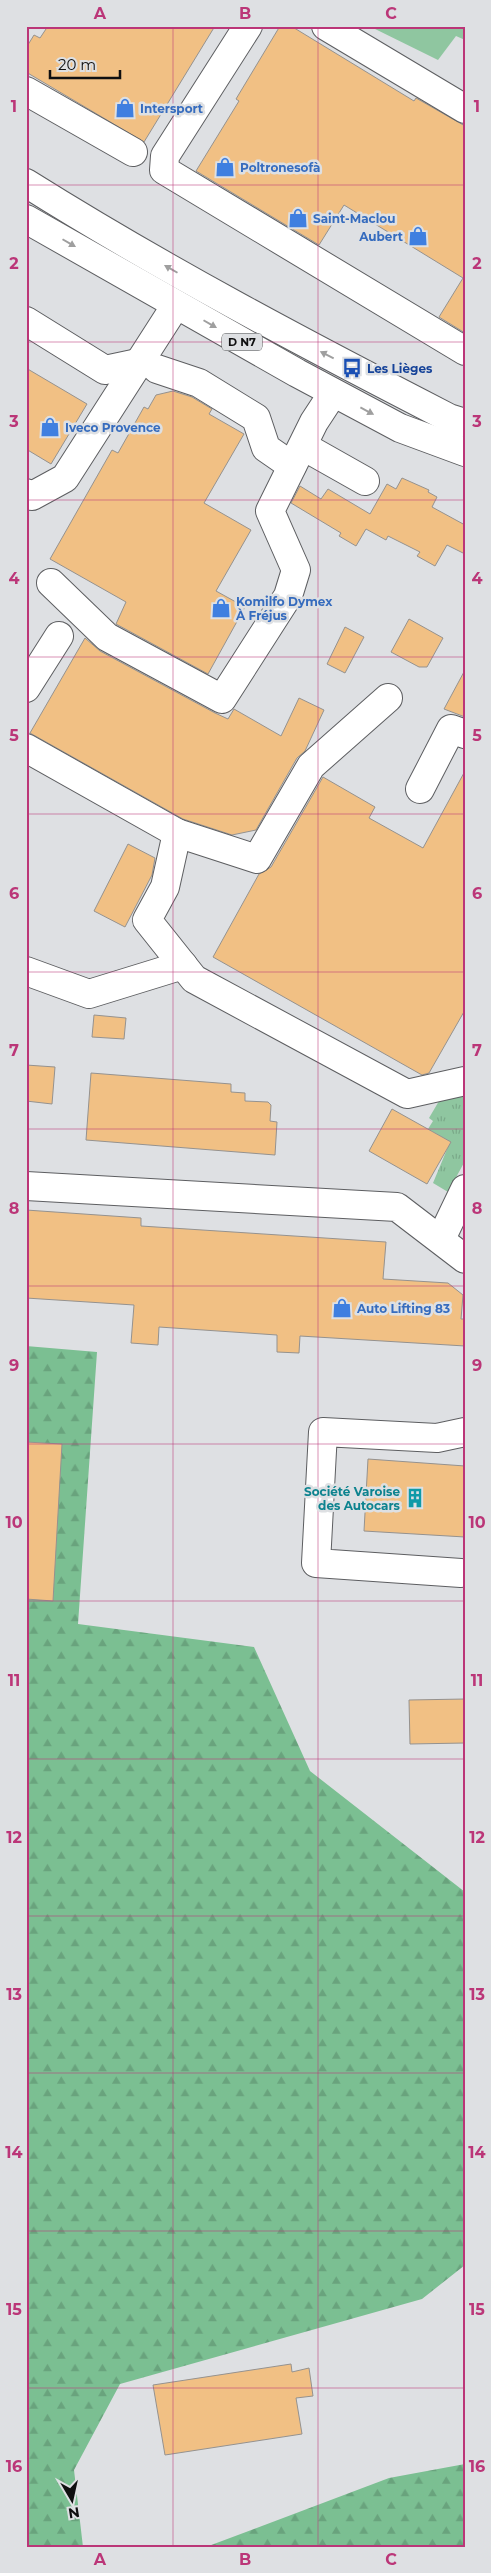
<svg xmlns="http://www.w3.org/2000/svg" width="491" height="2573" viewBox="0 0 491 2573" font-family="Montserrat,sans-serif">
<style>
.grass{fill:url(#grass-tufts)}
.forest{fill:url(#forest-firs)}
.garden{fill:#8fc6a0}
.building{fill:#f1c084;stroke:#95928f}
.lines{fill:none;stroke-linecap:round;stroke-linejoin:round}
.minor-casing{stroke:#5d5e61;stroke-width:30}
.major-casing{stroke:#5d5e61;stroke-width:30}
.minor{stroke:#fff;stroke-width:28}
.major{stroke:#fff;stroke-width:28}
.oneway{fill:#9f9f9f}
.grid{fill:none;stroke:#bb3678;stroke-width:1;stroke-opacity:0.55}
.labels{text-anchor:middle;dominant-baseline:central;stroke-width:5;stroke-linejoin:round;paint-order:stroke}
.shield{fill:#dee0e3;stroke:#4d4e4f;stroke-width:1}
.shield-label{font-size:11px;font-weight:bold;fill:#0f0f10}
.shop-label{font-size:12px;font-weight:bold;fill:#366cbe;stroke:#dee0e3;text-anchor:start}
.transit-label{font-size:12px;font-weight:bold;fill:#164399;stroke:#dee0e3;text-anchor:start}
.culture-label{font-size:12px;font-weight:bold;fill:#0d838f;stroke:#dee0e3;text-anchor:end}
.neatline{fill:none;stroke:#bb3678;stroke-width:2}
.grid-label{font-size:16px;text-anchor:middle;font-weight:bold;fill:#bb3678}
</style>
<defs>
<pattern id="grass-tufts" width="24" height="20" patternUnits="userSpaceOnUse" patternTransform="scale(1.25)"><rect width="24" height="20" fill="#8fc6a0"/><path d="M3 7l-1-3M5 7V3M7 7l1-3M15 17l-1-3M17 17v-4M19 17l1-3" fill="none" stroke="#7aa989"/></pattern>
<pattern id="forest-firs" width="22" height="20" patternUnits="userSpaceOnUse" patternTransform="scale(1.25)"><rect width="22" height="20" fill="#7bbf92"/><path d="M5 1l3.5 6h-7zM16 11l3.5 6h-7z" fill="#69a37d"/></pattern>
</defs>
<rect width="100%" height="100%" fill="#dee0e3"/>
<!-- grass -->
<polygon class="grass" points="465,1092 465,1161 448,1192 433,1183 450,1142 428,1129 433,1121 429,1118 439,1101"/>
<!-- forest -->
<g class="forest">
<polygon points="26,1346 97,1352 78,1624 254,1647 310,1771 465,1892 465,2265 422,2299 120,2384 74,2470 83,2547 26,2547"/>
<polygon points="465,2464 465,2547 206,2547 389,2478"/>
</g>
<!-- garden -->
<polygon class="garden" points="369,26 465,26 465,40 456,36 438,60"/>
<!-- building -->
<g class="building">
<polygon points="48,26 215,26 144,142 26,72 26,48 34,35 40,38"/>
<polygon points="280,26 291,26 414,101 416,98 465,126 465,333 439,317 463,278 344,205 319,245 196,171 239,101 236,99"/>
<polygon points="26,368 87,404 51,464 26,449"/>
<polygon points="173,391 192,397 212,409 209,414 244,434 204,503 251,530 216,591 245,607 208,674 116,624 126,602 50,559 112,450 118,453 144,407 148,409 156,395"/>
<polygon points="402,478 429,490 428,492 437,497 432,507 465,525 465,554 447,545 435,566 417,556 420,552 388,536 386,540 366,529 356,546 339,536 341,533 291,503 300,486 321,499 328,489 370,514 387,484 396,489"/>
<polygon points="409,619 443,638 427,667 419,667 391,652"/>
<polygon points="345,627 364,637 345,673 327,664"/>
<polygon points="85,638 100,651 215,713 228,719 234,709 281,736 299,698 324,710 305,751 297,758 256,830 232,835 183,819 30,733"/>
<polygon points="465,670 465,717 444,709"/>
<polygon points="465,771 465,1010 429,1073 422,1075 213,957 259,874 271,867 323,777 375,807 369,818 423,848"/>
<polygon points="128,844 155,858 152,875 125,927 94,911"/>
<polygon points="94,1015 126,1018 124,1039 92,1037"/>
<polygon points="26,1065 55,1067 52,1104 26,1101"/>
<polygon points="91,1073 231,1084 231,1092 245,1093 245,1101 268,1102 271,1105 270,1121 277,1122 275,1155 86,1140"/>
<polygon points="392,1109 451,1142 427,1184 369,1151"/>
<polygon points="26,1210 141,1218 141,1226 386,1242 383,1279 448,1283 463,1295 461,1319 465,1319 465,1346 300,1336 299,1353 277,1352 277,1335 159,1327 158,1345 131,1343 134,1305 26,1298"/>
<polygon points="26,1442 62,1444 53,1601 26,1599"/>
<polygon points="368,1459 465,1466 465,1537 364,1531"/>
<polygon points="465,1699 465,1743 410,1744 409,1700"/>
<polygon points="291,2364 292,2372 309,2368 313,2396 296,2398 302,2434 165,2455 153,2385"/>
</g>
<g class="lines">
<defs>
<g id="minor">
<polyline points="248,26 165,156 164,170 465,351"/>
<polyline points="326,26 465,109"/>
<polyline points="26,91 133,152"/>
<polyline points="26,321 105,370 138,363"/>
<polyline points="157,369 199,383 256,418 266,448 292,466"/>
<polyline points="303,446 365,481"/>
<polyline points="26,493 32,496 65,478 176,305"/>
<polyline points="51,583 107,637 222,699 288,596 296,570 270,511 314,422 333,393"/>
<polyline points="26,688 59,636"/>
<polyline points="26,748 177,833 165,887 147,920 194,979 407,1094 465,1081"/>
<polyline points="420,789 451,729 465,734"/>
<polyline points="177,833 257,859 311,766 388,698"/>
<polyline points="26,971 89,994 183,965"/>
<polyline points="26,1186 397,1207 465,1259"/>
<polyline points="441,1239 465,1189"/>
<polyline points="461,1573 316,1563 323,1432 437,1438 465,1432"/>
</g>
<g id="major">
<path d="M 26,183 C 163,269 305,344 449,418 L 465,423"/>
<polyline points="26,219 297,373 400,428 465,452"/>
</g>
</defs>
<!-- minor casing -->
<use href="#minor" class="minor-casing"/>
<!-- major casing -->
<use href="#major" class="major-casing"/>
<!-- minor -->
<use href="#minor" class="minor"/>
<!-- major -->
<use href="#major" class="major"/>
</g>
<!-- one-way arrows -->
<defs><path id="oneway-solid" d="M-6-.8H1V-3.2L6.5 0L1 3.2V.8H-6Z" transform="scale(1.25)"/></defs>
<g class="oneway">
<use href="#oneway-solid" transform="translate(69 243) rotate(30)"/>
<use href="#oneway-solid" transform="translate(171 269) rotate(-150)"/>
<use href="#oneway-solid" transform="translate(210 324) rotate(30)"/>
<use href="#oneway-solid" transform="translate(327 355) rotate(-153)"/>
<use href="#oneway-solid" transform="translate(367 411) rotate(28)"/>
</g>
<!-- grid -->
<path class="grid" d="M 173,26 L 173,2547M 318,26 L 318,2547M 26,185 L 465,185M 26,342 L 465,342M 26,500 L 465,500M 26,657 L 465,657M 26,814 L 465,814M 26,972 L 465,972M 26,1129 L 465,1129M 26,1286 L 465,1286M 26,1444 L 465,1444M 26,1601 L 465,1601M 26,1759 L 465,1759M 26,1916 L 465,1916M 26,2073 L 465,2073M 26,2231 L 465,2231M 26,2388 L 465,2388"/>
<!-- icons -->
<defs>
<symbol id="shop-bare" viewBox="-9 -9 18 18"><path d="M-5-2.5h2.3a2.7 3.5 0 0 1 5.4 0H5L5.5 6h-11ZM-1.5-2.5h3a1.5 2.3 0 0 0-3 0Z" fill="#3f7fe0" stroke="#dee0e3" stroke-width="2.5" paint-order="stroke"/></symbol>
<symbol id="bus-bare" viewBox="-9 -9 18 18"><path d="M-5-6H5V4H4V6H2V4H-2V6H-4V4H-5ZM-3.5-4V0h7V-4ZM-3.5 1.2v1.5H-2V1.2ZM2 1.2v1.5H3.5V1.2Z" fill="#1a4fb4" stroke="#dee0e3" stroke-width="2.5" paint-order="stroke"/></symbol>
<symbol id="building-bare" viewBox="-9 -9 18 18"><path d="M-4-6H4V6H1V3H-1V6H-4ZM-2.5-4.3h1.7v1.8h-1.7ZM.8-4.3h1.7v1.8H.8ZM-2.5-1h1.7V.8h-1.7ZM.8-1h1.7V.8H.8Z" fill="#0f9aa8" stroke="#dee0e3" stroke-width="2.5" paint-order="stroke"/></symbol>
</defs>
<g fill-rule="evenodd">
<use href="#shop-bare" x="111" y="94" width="28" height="28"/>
<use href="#shop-bare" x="211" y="153" width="28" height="28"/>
<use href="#shop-bare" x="284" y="204" width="28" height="28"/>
<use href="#shop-bare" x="404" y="222" width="28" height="28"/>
<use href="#bus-bare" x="338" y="354" width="28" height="28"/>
<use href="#shop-bare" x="36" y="413" width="28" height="28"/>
<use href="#shop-bare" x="207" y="594" width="28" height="28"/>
<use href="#shop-bare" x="328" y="1294" width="28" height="28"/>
<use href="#building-bare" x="401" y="1484" width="28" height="28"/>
</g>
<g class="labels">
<!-- shield labels -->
<rect class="shield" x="222" y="333.5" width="40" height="17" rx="4"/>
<g class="shield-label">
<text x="242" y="342">D N7</text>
</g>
<!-- shop labels -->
<g class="shop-label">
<text x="140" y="108">Intersport</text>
<text x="240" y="167">Poltronesofà</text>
<text x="313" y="218">Saint-Maclou</text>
<text x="403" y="236" text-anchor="end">Aubert</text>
<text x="65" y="427">Iveco Provence</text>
<text x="236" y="601">Komilfo Dymex<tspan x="236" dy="14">À Fréjus</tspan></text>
<text x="357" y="1308">Auto Lifting 83</text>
</g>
<!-- transit labels -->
<g class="transit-label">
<text x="367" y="368">Les Lièges</text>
</g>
<!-- culture labels -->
<g class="culture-label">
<text x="400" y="1491">Société Varoise<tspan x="400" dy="14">des Autocars</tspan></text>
</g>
</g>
<!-- border -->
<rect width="491" height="2573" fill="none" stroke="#dee0e3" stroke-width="55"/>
<!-- north arrow -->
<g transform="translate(72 2500) rotate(171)" stroke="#dee0e3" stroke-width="4" paint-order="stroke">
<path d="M0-4L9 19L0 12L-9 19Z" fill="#0f0f10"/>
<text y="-8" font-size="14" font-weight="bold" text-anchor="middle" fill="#0f0f10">N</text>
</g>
<!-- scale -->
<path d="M50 70v8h70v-8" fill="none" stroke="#0f0f10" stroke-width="2.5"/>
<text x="58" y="70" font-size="15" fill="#0f0f10" stroke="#dee0e3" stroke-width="4" paint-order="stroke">20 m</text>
<rect x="28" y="28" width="436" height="2518" class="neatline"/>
<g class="grid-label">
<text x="100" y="19">A</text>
<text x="245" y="19">B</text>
<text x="391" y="19">C</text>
<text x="14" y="112">1</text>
<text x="477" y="112">1</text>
<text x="14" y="269">2</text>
<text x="477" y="269">2</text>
<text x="14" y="427">3</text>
<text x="477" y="427">3</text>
<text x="14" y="584">4</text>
<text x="477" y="584">4</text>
<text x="14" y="741">5</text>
<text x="477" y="741">5</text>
<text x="14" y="899">6</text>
<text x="477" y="899">6</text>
<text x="14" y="1056">7</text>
<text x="477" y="1056">7</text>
<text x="14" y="1214">8</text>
<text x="477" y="1214">8</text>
<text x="14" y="1371">9</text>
<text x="477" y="1371">9</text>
<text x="14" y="1528">10</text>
<text x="477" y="1528">10</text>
<text x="14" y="1686">11</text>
<text x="477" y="1686">11</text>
<text x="14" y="1843">12</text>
<text x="477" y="1843">12</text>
<text x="14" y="2000">13</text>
<text x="477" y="2000">13</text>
<text x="14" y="2158">14</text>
<text x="477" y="2158">14</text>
<text x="14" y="2315">15</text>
<text x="477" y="2315">15</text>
<text x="14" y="2472">16</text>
<text x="477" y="2472">16</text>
<text x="100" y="2565">A</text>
<text x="245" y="2565">B</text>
<text x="391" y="2565">C</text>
</g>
</svg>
